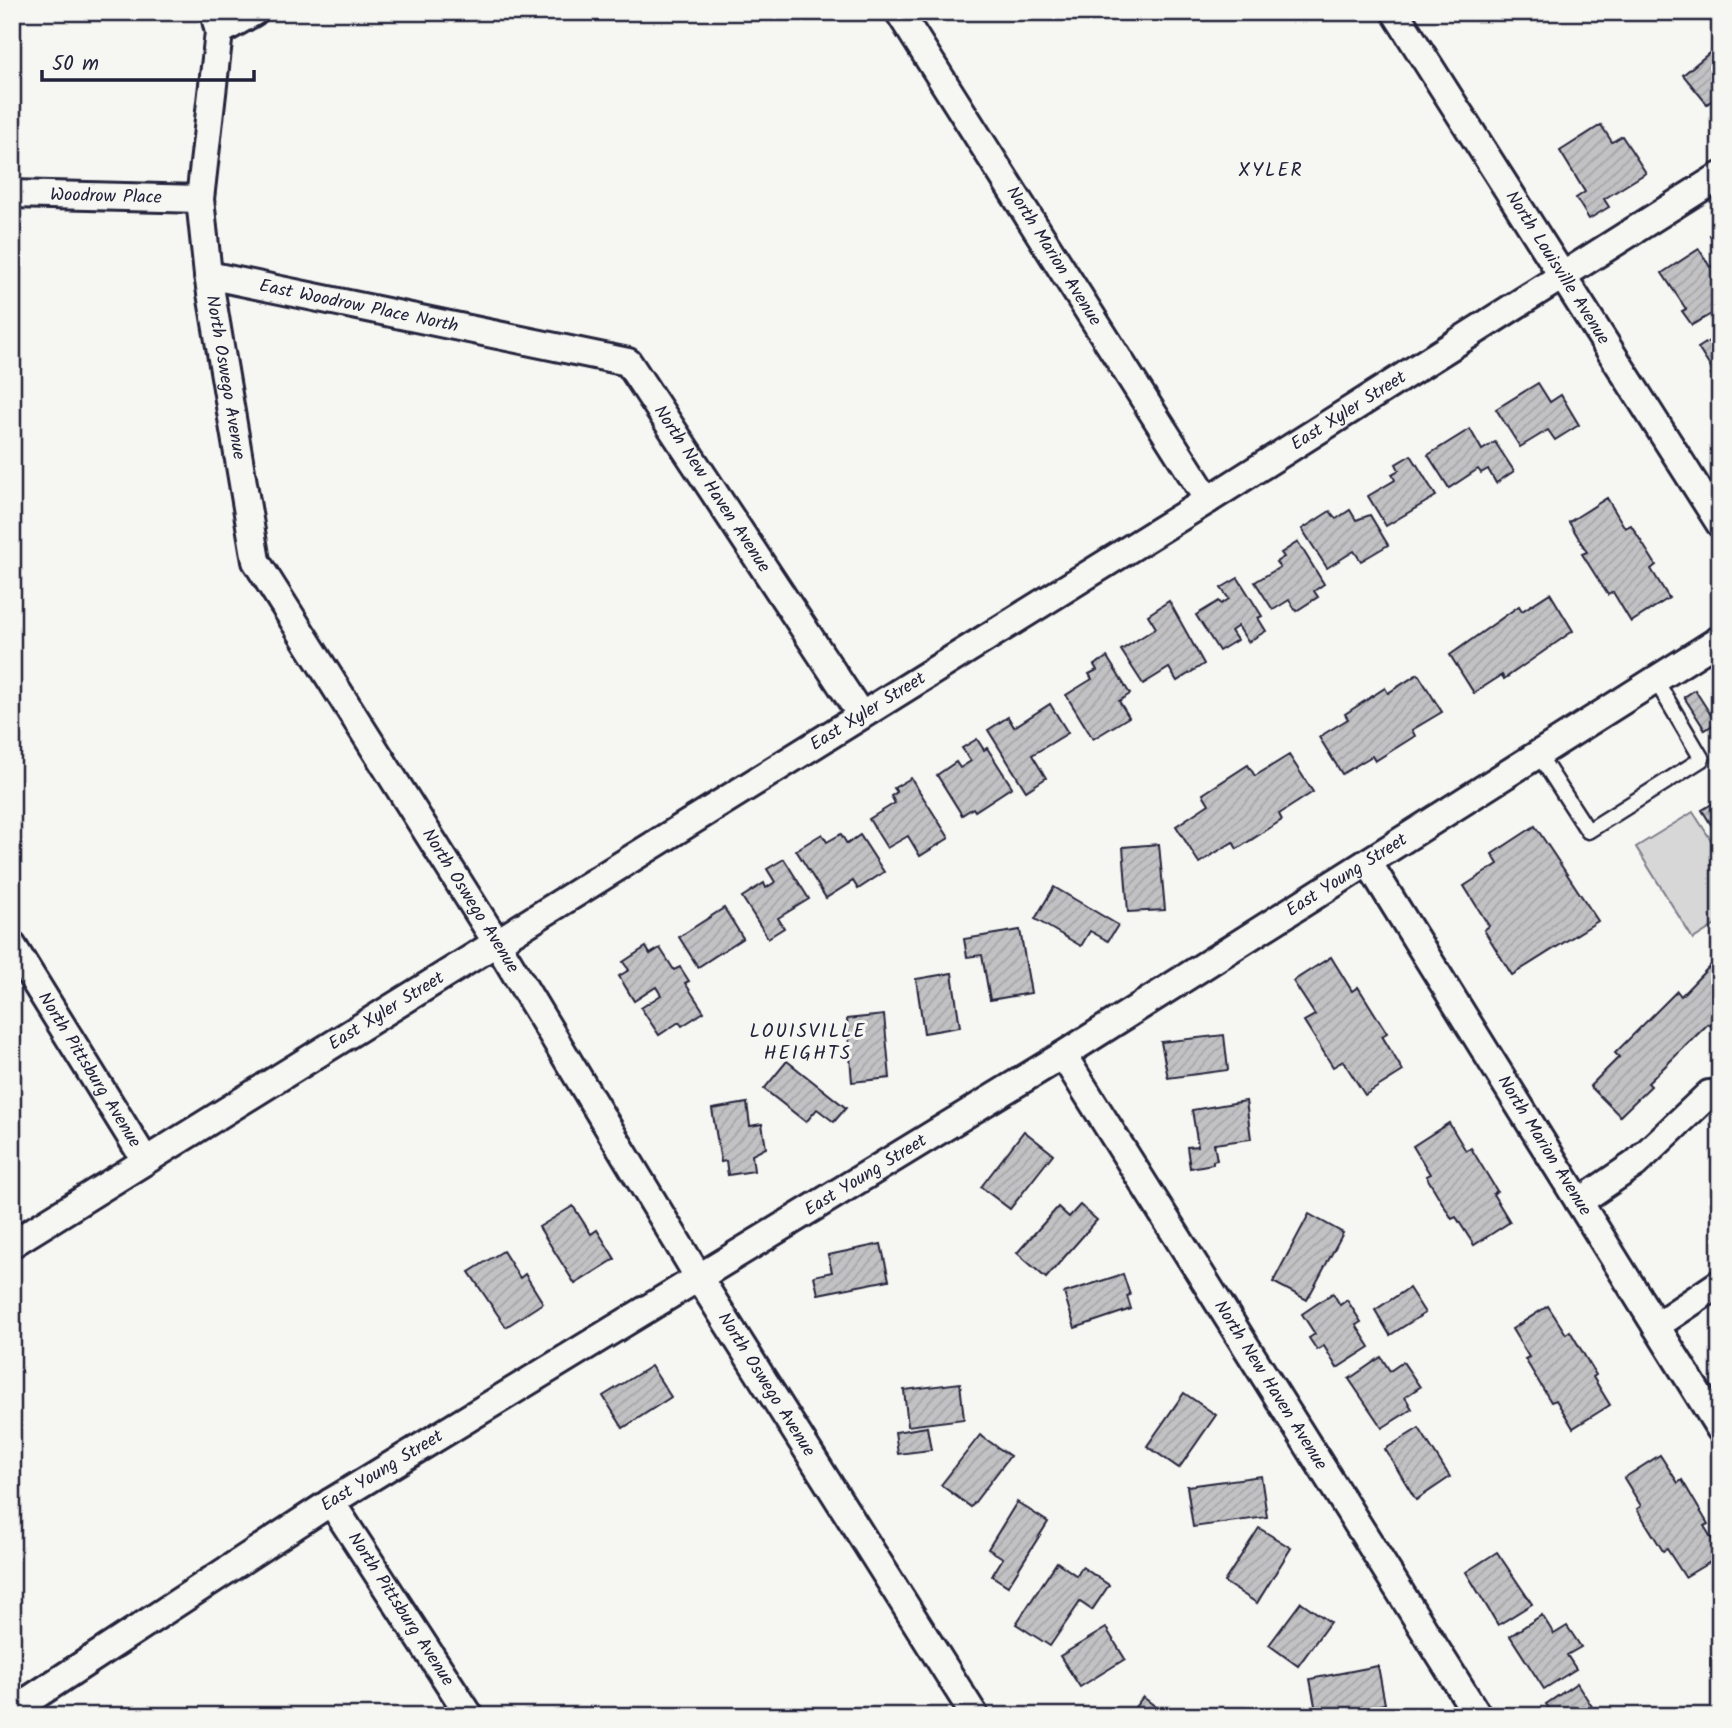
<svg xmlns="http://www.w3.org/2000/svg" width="1732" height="1728" viewBox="0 0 1732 1728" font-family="Kalam,sans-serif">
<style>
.grass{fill:#d7d7d7;stroke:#7c7c89;stroke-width:2}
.building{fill:url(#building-hatch);stroke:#22223b;stroke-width:2}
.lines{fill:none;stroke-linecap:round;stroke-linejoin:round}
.service-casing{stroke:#22223b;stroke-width:19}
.minor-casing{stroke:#22223b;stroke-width:32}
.service{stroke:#f6f6f2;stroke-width:14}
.minor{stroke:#f6f6f2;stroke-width:26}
.labels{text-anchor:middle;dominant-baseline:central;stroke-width:6;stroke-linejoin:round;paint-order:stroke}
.street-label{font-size:18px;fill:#22223b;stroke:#f6f6f2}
.neighbourhood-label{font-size:19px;letter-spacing:2px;fill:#22223b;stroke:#f6f6f2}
</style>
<defs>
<pattern id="building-hatch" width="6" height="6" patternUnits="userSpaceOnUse" patternTransform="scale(1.75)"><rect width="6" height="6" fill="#c2c2c4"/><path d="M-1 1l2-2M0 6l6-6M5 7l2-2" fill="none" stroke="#a6a6a9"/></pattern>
</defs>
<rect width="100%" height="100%" fill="#f6f6f2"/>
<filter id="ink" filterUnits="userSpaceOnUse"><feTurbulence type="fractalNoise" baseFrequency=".0143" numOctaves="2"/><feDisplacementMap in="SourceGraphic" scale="14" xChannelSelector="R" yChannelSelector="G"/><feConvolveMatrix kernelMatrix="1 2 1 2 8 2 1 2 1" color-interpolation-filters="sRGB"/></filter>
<g filter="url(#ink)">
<!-- grass -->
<polygon class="grass" points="1693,812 1720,854 1720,922 1693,939 1636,847"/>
<!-- building -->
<g class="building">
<polygon points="1720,44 1720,94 1707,104 1683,75"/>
<polygon points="1601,125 1612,142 1622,136 1646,173 1604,199 1609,207 1589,219 1576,198 1585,192 1560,151"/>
<polygon points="1720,230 1720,251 1710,235"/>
<polygon points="1699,249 1710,267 1720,262 1720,309 1692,325 1682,311 1686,309 1662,273"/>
<polygon points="1720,334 1720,397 1713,385 1716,382 1711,374 1714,373 1698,348"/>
<polygon points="1538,383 1550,402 1561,395 1579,425 1555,440 1548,430 1520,447 1496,409"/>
<polygon points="1470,429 1482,450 1495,442 1514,471 1496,483 1488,469 1481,473 1478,469 1449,488 1428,455"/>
<polygon points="1411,455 1436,496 1386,526 1368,496 1395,480 1392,474 1399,470 1396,464"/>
<polygon points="1607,498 1625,528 1631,525 1656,565 1651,569 1669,598 1631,622 1613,592 1608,595 1582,554 1587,552 1569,522"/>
<polygon points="1350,510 1356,520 1370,515 1388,545 1361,561 1354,551 1327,568 1302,529 1330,511 1336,519"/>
<polygon points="1298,542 1324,584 1314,591 1318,597 1296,611 1289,600 1273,610 1255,582 1280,567 1276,562 1284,557 1281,553"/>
<polygon points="1238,578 1262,616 1258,618 1266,631 1248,642 1238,626 1231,631 1237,640 1219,651 1196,615 1219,601 1221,604 1229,599 1221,588"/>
<polygon points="1550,593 1573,631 1504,679 1502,675 1474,693 1450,655 1519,606 1522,611"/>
<polygon points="1169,601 1204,664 1177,681 1169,668 1143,684 1121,650 1156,628 1148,615"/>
<polygon points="1107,657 1130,694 1119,701 1129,717 1093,739 1066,695 1092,679 1089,674 1097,670 1094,665"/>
<polygon points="1418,674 1442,712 1412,730 1415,736 1375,761 1372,756 1342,774 1319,737 1348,719 1345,714 1385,688 1388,693"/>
<polygon points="1695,690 1716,723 1705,730 1684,697"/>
<polygon points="1050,704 1068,733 1032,755 1046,778 1026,791 988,730 1008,717 1014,727"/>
<polygon points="977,739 984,750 987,748 1012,787 975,811 973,808 962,815 937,775 956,762 960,768 971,761 962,748"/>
<polygon points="1289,755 1313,792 1279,814 1282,820 1237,849 1233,842 1199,863 1176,826 1209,804 1203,794 1248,765 1255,776"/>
<polygon points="911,778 949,838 920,856 908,836 887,848 869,819 895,803 891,796 897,792 894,788"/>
<polygon points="1720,799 1720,839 1702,810"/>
<polygon points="1535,826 1598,921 1512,975 1484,930 1489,926 1464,886 1498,864 1492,854"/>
<polygon points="822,834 827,842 841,834 847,844 860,835 884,872 858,889 853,881 826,898 796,850"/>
<polygon points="1159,844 1165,910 1128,912 1123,847"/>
<polygon points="784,859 809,899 778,918 784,928 768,938 742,897 764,883 766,888 775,882 767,869"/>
<polygon points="1054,887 1118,925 1108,941 1090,931 1081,946 1035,919"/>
<polygon points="724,908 743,938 698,967 679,937"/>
<polygon points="1020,930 1031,993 990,1000 982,955 967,957 964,939"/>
<polygon points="646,947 650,954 660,948 674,970 680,967 689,981 685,983 704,1012 682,1026 679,1022 659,1035 641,1008 661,995 656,987 634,1001 619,976 629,970 623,962"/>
<polygon points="1331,957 1352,991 1358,987 1387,1033 1382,1036 1403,1071 1365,1095 1343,1061 1333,1067 1304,1021 1315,1015 1293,981"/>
<polygon points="1710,966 1720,976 1720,1018 1711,1026 1708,1024 1648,1083 1651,1086 1620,1116 1590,1086 1619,1057 1615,1053 1677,991 1681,996"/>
<polygon points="952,973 960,1027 924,1033 916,979"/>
<polygon points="884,1015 890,1078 852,1082 847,1019"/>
<polygon points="1224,1035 1228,1070 1168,1078 1161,1042"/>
<polygon points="787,1061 846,1108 834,1122 817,1109 806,1122 764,1089"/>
<polygon points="1246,1101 1251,1139 1214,1144 1217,1160 1213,1161 1213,1164 1190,1168 1187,1147 1198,1146 1192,1110"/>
<polygon points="747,1103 750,1126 762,1124 766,1148 752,1155 754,1171 728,1175 726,1161 721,1162 712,1109"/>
<polygon points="1449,1123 1466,1151 1471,1148 1497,1191 1493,1194 1510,1222 1474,1245 1456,1217 1452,1219 1426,1176 1430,1174 1413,1146"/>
<polygon points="1024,1131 1053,1154 1010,1209 981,1187"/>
<polygon points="1080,1205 1097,1220 1046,1278 1017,1253 1058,1207 1069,1217"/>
<polygon points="573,1206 591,1234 597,1230 615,1259 575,1284 539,1227"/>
<polygon points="1309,1214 1343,1233 1307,1300 1273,1282"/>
<polygon points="881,1244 889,1280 818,1294 814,1276 832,1272 828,1255"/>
<polygon points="503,1251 520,1278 525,1274 543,1303 506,1327 469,1272"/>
<polygon points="1123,1274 1130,1295 1127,1296 1131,1309 1075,1328 1064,1293"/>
<polygon points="1409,1288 1425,1313 1390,1335 1375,1310"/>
<polygon points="1333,1293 1340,1305 1347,1300 1361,1322 1356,1325 1370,1347 1337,1368 1324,1346 1317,1350 1309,1338 1315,1334 1302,1314"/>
<polygon points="1548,1306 1566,1334 1570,1331 1596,1375 1593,1377 1610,1405 1573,1428 1556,1400 1551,1402 1525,1359 1529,1357 1512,1329"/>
<polygon points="1381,1357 1390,1371 1403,1362 1420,1387 1405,1397 1412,1409 1382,1428 1349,1379"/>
<polygon points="651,1366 671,1397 623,1428 603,1396"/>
<polygon points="960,1383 964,1419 908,1426 904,1390"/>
<polygon points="1184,1393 1216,1415 1179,1468 1147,1446"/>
<polygon points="927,1427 931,1450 898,1454 895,1432"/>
<polygon points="1419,1428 1450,1477 1416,1500 1385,1449"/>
<polygon points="980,1435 1010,1456 971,1507 941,1485"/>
<polygon points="1660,1455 1678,1483 1682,1480 1708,1524 1704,1526 1720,1552 1720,1556 1685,1577 1667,1549 1663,1551 1637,1509 1641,1506 1624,1478"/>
<polygon points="1261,1476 1267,1517 1193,1527 1187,1486"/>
<polygon points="1017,1502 1048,1522 1008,1586 992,1576 1003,1558 988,1549"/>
<polygon points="1259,1528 1291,1548 1257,1603 1224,1582"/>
<polygon points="1497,1552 1532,1604 1498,1625 1466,1572"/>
<polygon points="1057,1562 1077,1576 1082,1567 1109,1585 1092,1610 1080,1602 1050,1646 1016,1624"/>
<polygon points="1301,1602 1330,1622 1298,1666 1269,1645"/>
<polygon points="1542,1615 1554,1634 1567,1626 1581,1647 1567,1655 1576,1669 1544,1689 1510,1636"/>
<polygon points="1106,1628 1125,1659 1080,1687 1060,1656"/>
<polygon points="1378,1666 1385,1704 1317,1716 1310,1679"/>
<polygon points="1577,1683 1598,1716 1554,1716 1546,1704"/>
<polygon points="1143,1697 1168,1716 1128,1716"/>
</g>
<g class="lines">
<defs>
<polyline id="service" points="1537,752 1588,831 1702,759 1655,679"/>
<g id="minor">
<path id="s1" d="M 214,12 L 219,32 L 200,199 L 208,275 L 256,561 L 497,943 L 699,1278 L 975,1716"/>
<path id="s2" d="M 899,12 L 1208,500"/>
<path id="s3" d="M 1395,12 L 1720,524"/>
<polyline points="219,32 254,12"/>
<path id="s4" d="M 12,194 L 200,199"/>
<path id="s5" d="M 208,275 L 628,362 L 861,715"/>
<path id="s6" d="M 1368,862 L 1720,1429"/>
<path id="s7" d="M 12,945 L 145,1160"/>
<path id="s8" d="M 1063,1055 L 1478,1716"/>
<polyline points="1579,1202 1635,1164 1709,1094 1720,1094"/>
<path id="s9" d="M 12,1244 L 1208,500 L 1720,176"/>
<polyline points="1656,1326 1720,1283"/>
<path id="s10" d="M 331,1502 L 470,1716"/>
<path id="s11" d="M 12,1711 L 331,1502 L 1063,1055 L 1720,639"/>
</g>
</defs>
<!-- service casing -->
<use href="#service" class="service-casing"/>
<!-- minor casing -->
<use href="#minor" class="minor-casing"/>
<!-- service -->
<use href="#service" class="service"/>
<!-- minor -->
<use href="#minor" class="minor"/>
</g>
</g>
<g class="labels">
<!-- street labels -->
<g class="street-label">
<text stroke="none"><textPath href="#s4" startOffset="94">Woodrow Place</textPath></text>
<text stroke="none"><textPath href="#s2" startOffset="289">North Marion Avenue</textPath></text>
<text stroke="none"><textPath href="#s3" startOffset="303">North Louisville Avenue</textPath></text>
<text stroke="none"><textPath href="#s5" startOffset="154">East Woodrow Place North</textPath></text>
<text stroke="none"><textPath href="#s1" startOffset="369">North Oswego Avenue</textPath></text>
<text stroke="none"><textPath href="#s9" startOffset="1575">East Xyler Street</textPath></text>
<text stroke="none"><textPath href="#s5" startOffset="581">North New Haven Avenue</textPath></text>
<text stroke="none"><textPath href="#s9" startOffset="1008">East Xyler Street</textPath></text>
<text stroke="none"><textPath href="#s11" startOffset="1575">East Young Street</textPath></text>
<text stroke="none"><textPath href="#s1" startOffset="957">North Oswego Avenue</textPath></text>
<text stroke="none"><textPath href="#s9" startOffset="441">East Xyler Street</textPath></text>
<text stroke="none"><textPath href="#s7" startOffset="147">North Pittsburg Avenue</textPath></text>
<text stroke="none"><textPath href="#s6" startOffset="334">North Marion Avenue</textPath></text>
<text stroke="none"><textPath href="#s11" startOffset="1008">East Young Street</textPath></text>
<text stroke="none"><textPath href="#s1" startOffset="1524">North Oswego Avenue</textPath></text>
<text stroke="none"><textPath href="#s8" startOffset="390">North New Haven Avenue</textPath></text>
<text stroke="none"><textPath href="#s11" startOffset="441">East Young Street</textPath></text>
<text stroke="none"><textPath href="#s10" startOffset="128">North Pittsburg Avenue</textPath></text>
</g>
<!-- neighbourhood labels -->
<g class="neighbourhood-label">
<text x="1271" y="171">XYLER</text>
<text x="808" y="1032">LOUISVILLE<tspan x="808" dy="22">HEIGHTS</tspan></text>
</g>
</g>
<!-- margin -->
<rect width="1732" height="1728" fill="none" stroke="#f6f6f2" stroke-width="42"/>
<rect x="21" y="21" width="1690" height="1686" fill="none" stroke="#22223b" stroke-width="2.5" filter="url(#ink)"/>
<!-- scale -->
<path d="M42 70v10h212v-10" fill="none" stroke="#22223b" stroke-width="3.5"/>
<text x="52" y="70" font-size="21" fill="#22223b" stroke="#f6f6f2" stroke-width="5" paint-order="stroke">50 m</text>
</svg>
